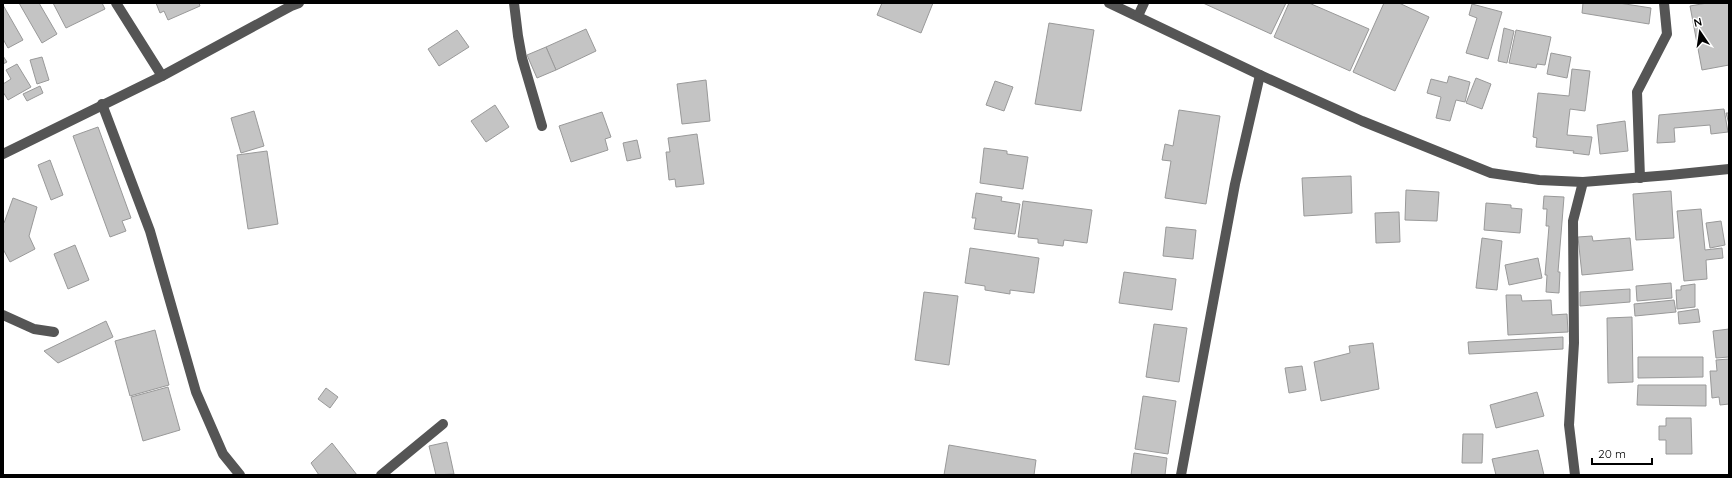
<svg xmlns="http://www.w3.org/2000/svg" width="1732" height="478" viewBox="0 0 1732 478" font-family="Quicksand,sans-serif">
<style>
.building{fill:#c4c4c4;stroke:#999}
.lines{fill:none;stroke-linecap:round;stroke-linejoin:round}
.minor{stroke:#555;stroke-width:10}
</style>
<rect width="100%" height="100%" fill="#fff"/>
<!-- building -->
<g class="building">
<polygon points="19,3 39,3 57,34 42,43"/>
<polygon points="53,3 102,3 105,9 66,28"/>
<polygon points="156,3 199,3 200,6 168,20 164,11 160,13"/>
<polygon points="882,3 933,3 921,33 877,15"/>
<polygon points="1203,3 1286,3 1271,34"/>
<polygon points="1289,3 1309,3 1369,29 1350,71 1274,37"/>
<polygon points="1384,3 1399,3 1429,17 1395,91 1353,72"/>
<polygon points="1583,3 1619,3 1651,8 1649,24 1582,13"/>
<polygon points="1707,3 1729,3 1729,65 1702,70 1690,6"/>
<polygon points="1472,4 1502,12 1488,59 1466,53 1477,18 1469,15"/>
<polygon points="3,5 23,40 8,48 3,39"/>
<polygon points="1049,23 1094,30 1081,111 1035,104"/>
<polygon points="1504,28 1514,31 1507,63 1498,61"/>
<polygon points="586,29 596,51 556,70 546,47"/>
<polygon points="457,30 469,47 439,66 428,49"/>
<polygon points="1516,30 1551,37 1545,65 1537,64 1536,68 1509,63"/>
<polygon points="546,47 556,70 537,78 527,55"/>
<polygon points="1551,53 1571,57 1567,78 1547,74"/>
<polygon points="3,56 7,62 3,64"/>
<polygon points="42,57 49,80 37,84 30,60"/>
<polygon points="17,64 31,87 8,100 3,92 3,84 11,79 6,70"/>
<polygon points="1572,69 1590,71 1585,111 1570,109 1567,135 1592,137 1589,155 1573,153 1574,151 1536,147 1537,138 1533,137 1538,93 1569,96"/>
<polygon points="1449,76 1470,82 1465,102 1456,100 1450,121 1436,118 1441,97 1427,93 1431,79 1447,83"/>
<polygon points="1476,78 1491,84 1482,109 1466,103"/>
<polygon points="706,80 710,121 682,124 677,84"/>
<polygon points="995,81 1013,87 1004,111 986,105"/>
<polygon points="40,86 43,93 27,101 23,94"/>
<polygon points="495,105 509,127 486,142 471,121"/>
<polygon points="1724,109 1728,132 1711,134 1710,125 1674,128 1675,142 1657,143 1659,115"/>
<polygon points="1179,110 1220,116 1206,204 1165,198 1171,161 1162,160 1165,144 1173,146"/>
<polygon points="254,111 264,146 241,153 231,118"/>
<polygon points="602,112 611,137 605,139 608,150 571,162 559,126"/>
<polygon points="1726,113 1729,113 1729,124"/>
<polygon points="1625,121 1628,151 1600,154 1597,125"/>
<polygon points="98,127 131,218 122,221 126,231 110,237 73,136"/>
<polygon points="697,134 704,184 676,187 675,179 669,180 666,152 670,152 668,138"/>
<polygon points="637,140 641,158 627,161 623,143"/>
<polygon points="984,148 1007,151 1007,154 1028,157 1023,189 980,183"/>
<polygon points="267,151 278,224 248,229 237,155"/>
<polygon points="50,160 63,195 51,200 38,165"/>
<polygon points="1351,176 1352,213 1304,216 1302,178"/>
<polygon points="1406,190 1439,192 1437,221 1405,220"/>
<polygon points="1671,191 1674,238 1636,240 1633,194"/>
<polygon points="976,193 1002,197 1001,201 1020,204 1015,234 974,229 976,218 972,218"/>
<polygon points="1544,196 1564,197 1558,272 1560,272 1559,293 1546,292 1547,275 1545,275 1549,226 1546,226 1547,209 1543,209"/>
<polygon points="13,198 37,207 29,236 35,249 10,262 3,249 3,223 4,223"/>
<polygon points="1023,201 1092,210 1087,243 1064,240 1063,246 1038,243 1038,239 1018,237"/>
<polygon points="1486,203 1511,205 1511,208 1522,209 1520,233 1484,230"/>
<polygon points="1701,209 1705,250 1722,248 1723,258 1706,260 1707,279 1684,281 1677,211"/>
<polygon points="1399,212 1400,242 1376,243 1375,213"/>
<polygon points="1721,221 1725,245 1710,248 1706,223"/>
<polygon points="1166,227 1196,230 1193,259 1163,256"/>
<polygon points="1592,236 1593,241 1630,238 1633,270 1582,275 1578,237"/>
<polygon points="1482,238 1502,241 1497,290 1476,288"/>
<polygon points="75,245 89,280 68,289 54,254"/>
<polygon points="970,248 1039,258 1034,293 1010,290 1010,294 985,290 985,286 965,283"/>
<polygon points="1538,258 1542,278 1509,285 1505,265"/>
<polygon points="1124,272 1176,279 1172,310 1119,303"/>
<polygon points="1671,283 1672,298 1637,301 1636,286"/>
<polygon points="1695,284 1695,307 1677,309 1676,290 1681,290 1681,286"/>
<polygon points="1630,289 1630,302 1580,306 1580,292"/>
<polygon points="924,292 958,296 949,365 915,360"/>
<polygon points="1506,295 1521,295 1522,301 1551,300 1552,315 1567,314 1568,332 1508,335"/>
<polygon points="1674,300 1676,312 1635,316 1634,304"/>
<polygon points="1698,309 1700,322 1679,324 1678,312"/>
<polygon points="1632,317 1633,382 1608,383 1607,318"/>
<polygon points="106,321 113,337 58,363 44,351"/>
<polygon points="1154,324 1187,328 1179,382 1146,377"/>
<polygon points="1729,329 1729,357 1716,358 1713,331"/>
<polygon points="155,330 169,385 130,396 115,341"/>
<polygon points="1563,337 1563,349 1469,354 1468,342"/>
<polygon points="1373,343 1379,389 1321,401 1314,362 1350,353 1349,346"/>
<polygon points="1638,357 1703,357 1703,377 1638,378"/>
<polygon points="1729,359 1729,404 1720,405 1719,397 1712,398 1710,371 1717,371 1716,360"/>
<polygon points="1302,366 1306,390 1289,393 1285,368"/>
<polygon points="1638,385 1706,385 1706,406 1637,405"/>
<polygon points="168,387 180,430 143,441 131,397"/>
<polygon points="326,388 338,397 330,408 318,399"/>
<polygon points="1537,392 1544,416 1496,428 1490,405"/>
<polygon points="1143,396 1176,401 1168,454 1135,449"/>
<polygon points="1666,418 1691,418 1692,454 1666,454 1666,440 1659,440 1659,426 1666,426"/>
<polygon points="1463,434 1483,434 1482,463 1462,463"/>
<polygon points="447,442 454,474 436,475 429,446"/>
<polygon points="332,443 357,475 319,475 311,463"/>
<polygon points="949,445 1036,460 1034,475 944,475"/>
<polygon points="1538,450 1544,475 1496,475 1492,459"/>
<polygon points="1134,453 1167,458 1165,475 1131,475"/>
</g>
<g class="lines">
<!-- minor -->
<g class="minor">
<polyline points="116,3 162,76"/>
<polyline points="514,3 518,36 522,58 542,126"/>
<polyline points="1109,3 1260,75 1362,121 1491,173 1539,180 1583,182 1670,175 1729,169"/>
<polyline points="1138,16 1144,3"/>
<polyline points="102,104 150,231 196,392 223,454 240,475"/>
<polyline points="3,154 162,76 291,6 299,3"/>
<polyline points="1640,178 1637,92 1667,34 1664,3"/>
<polyline points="3,315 34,329 54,332"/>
<polyline points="381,475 443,424"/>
<polyline points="1181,475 1235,184 1260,75"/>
<polyline points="1575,475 1569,425 1574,343 1573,221 1583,182"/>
</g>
</g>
<!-- border -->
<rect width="1732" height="478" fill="none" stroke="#000000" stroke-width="8"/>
<!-- north arrow -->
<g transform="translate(1700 32) rotate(347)" stroke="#ffffff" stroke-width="3" paint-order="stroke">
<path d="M0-3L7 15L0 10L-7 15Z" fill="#000000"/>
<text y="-6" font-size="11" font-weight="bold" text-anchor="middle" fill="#000000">N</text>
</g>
<!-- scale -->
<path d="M1592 458v6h60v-6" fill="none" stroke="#000000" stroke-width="2"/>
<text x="1598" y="458" font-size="12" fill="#000000" stroke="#ffffff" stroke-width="3" paint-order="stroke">20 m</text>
</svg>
